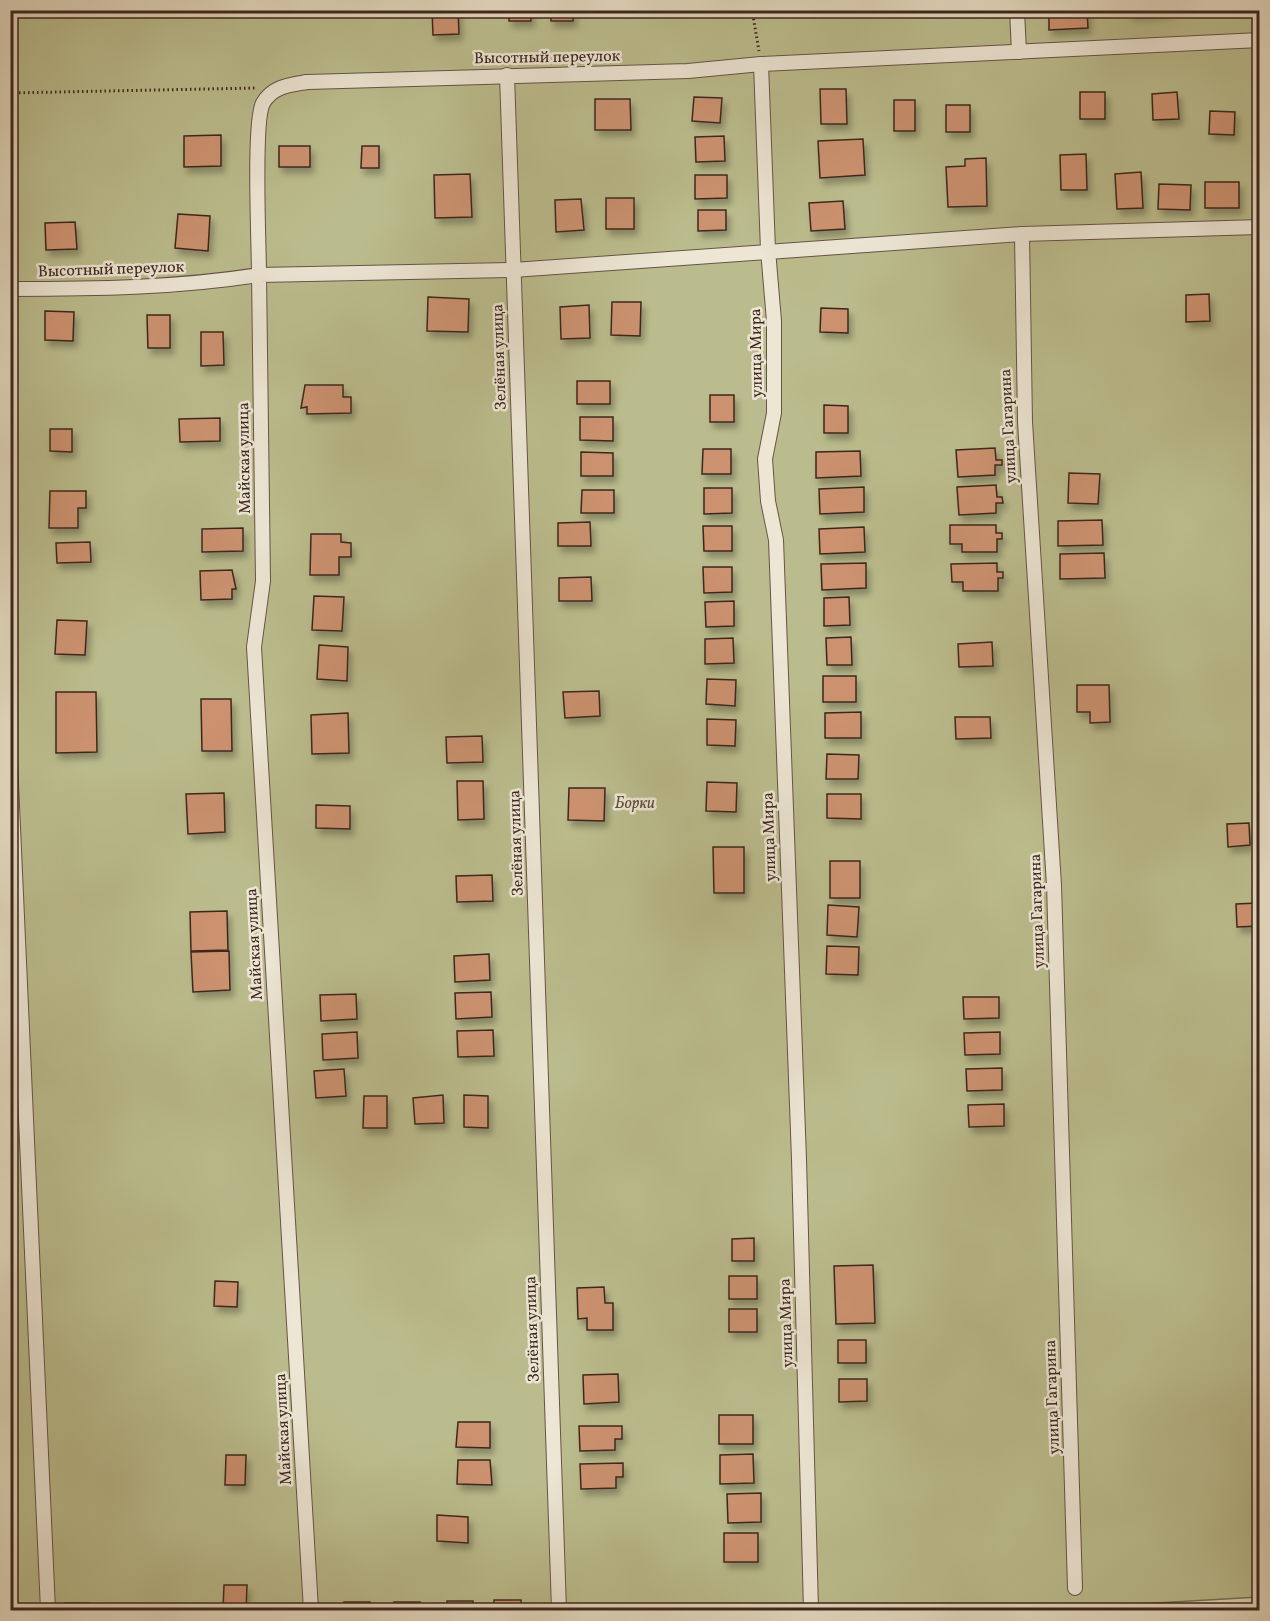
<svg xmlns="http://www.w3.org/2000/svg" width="1270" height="1621" viewBox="0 0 1270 1621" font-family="Vollkorn,serif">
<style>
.green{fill:#bbbc8d;stroke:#7c7255;stroke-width:1.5}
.building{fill:#cc926f;stroke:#3e271d;stroke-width:1.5;filter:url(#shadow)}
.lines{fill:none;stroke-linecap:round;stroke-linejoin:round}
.minor-casing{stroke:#675346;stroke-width:16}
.path{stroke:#3e271d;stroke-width:3;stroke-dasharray:1.5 3;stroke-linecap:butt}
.minor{stroke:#ede6d5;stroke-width:14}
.labels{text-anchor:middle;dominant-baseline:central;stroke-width:5;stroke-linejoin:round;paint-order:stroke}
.street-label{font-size:16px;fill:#3e271d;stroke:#ede6d5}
.park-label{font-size:16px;font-style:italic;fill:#5d4c39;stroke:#ede6d5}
</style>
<defs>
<filter id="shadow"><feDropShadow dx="3.5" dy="6" stdDeviation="3" flood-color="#0004"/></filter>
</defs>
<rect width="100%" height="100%" fill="#e3d8bf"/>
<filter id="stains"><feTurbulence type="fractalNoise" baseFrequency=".00333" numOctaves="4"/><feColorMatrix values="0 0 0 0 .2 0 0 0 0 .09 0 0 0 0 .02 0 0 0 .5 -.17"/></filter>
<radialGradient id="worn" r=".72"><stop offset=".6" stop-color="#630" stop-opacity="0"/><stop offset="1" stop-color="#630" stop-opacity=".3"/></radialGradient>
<!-- green -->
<polygon class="green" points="11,11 1259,11 1259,1597 1035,1610 11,1610"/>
<!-- building -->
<g class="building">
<polygon points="432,10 458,10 459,34 433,35"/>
<rect x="509" y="10" width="22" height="11"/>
<rect x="551" y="10" width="22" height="11"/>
<polygon points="1049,10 1087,10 1088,28 1049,30"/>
<polygon points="1128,10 1167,10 1167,12 1129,14"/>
<polygon points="820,89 846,89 847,124 821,124"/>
<rect x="1080" y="92" width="25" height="27"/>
<polygon points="1177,92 1179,119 1153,120 1152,94"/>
<polygon points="694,97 722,98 720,123 692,121"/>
<polygon points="595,99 630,99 631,130 595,130"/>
<rect x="894" y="100" width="21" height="31"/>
<rect x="946" y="105" width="24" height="27"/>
<polygon points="1210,111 1235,112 1234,135 1209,134"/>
<polygon points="221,135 221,166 184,167 184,136"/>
<polygon points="724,136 725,161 696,162 695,137"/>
<polygon points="863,139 865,175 820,178 818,141"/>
<rect x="279" y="146" width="31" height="21"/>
<polygon points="362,146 379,146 379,168 361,168"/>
<polygon points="1086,154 1087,190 1061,190 1060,155"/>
<polygon points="986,158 987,206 948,207 946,167 965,166 965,159"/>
<polygon points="1141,172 1143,208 1117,209 1115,174"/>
<polygon points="470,174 472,217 435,218 434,175"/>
<polygon points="695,175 727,175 727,198 695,199"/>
<rect x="1205" y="182" width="34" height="26"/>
<polygon points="1159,184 1191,185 1190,210 1158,209"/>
<rect x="606" y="198" width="28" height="31"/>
<polygon points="581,199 584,230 556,232 555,200"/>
<polygon points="843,201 845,229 811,231 809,203"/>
<polygon points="698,210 726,210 726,230 698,231"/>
<polygon points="178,214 210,216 208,251 175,248"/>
<polygon points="75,222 77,249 46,250 45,223"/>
<polygon points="1209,294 1210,321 1186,322 1186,295"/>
<polygon points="428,297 469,299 468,332 427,331"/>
<polygon points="612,302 641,302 640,336 611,335"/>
<polygon points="589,305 590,338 561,339 560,307"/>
<polygon points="821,308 848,309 848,333 820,332"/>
<polygon points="45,311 74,312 73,341 45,340"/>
<polygon points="147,315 170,315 170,348 148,348"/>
<polygon points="201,332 223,332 224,365 201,366"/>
<rect x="577" y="381" width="33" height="23"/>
<polygon points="305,385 343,385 343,397 351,397 351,413 307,414 307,407 301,408"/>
<rect x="710" y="395" width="24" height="27"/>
<polygon points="824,405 848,406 848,433 824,433"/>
<polygon points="580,417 613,417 613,441 580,440"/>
<polygon points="220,418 220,441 180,442 179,419"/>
<polygon points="50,429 72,429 72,452 50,451"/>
<polygon points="995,448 996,460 1002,460 1002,465 995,465 995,475 958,477 956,450"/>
<polygon points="703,449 731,449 731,474 702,474"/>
<polygon points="860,451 861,476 816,478 816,452"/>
<polygon points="581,452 613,453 613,476 581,476"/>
<polygon points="1069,473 1100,474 1098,504 1068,503"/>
<polygon points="996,485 997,497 1002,497 1003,503 996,503 996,513 959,515 957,487"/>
<polygon points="864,487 864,512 820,514 819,489"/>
<polygon points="704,488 732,488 732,513 704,514"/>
<polygon points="582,490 614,490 614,513 581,513"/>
<polygon points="50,491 86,491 86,508 78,508 78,528 49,528"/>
<polygon points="1102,520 1103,545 1058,546 1058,521"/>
<polygon points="590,522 591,546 558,546 558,523"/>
<polygon points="950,525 996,525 996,533 1002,533 1002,539 997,539 997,552 962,552 962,544 950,544"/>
<polygon points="703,526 732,526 732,551 704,551"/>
<polygon points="864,527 865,552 820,554 819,529"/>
<polygon points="243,528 243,551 202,552 202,529"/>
<polygon points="311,534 341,534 341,542 351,543 351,557 339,557 339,575 310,575"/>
<polygon points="90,542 91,562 57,563 56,543"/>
<polygon points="1104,553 1105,578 1060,579 1060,554"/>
<polygon points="866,563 866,588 822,590 821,564"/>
<polygon points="997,563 997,572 1003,572 1003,578 998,578 998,591 963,591 963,582 952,582 951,564"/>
<polygon points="703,567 732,567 732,592 704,593"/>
<polygon points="232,570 236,589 232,589 232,599 201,600 200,571"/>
<polygon points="591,577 592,601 559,601 559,578"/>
<polygon points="314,596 344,597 342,631 312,630"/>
<polygon points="849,597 850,625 824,626 824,598"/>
<polygon points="734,601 734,626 706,627 705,602"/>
<polygon points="57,620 87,621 85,655 55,654"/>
<polygon points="851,637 852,665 827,665 826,638"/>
<polygon points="733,638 734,663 705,664 705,639"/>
<polygon points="992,642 993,666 959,667 958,644"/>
<polygon points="319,645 348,647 347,681 317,679"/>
<rect x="823" y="676" width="33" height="26"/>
<polygon points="707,679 736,680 735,706 706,704"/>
<polygon points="1077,685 1109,685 1110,722 1090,723 1090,712 1077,712"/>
<polygon points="599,691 600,716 565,718 563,692"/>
<polygon points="56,692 96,692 97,752 56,753"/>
<polygon points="201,699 231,699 232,751 202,751"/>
<polygon points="861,712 861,738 825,738 825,713"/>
<polygon points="348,713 349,753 312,754 311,715"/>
<polygon points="955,717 990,717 991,738 956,739"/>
<polygon points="707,719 736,720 735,746 707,745"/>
<polygon points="482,736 483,762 447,763 446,737"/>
<polygon points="827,754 859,755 858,779 826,779"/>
<polygon points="457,781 483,781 484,819 458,820"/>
<polygon points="707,782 737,783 736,812 706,811"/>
<polygon points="569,788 605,788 604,821 568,820"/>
<polygon points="224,793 225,832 188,834 186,794"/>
<polygon points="827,794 861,794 861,819 827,818"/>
<polygon points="316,805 350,806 350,829 316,828"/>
<polygon points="1249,823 1250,845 1228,847 1227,824"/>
<polygon points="713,847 744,847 744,893 714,893"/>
<rect x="830" y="861" width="30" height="37"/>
<polygon points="492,875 493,901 457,902 456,876"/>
<polygon points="1258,903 1259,926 1237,927 1236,904"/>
<polygon points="828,905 859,907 857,937 827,935"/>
<polygon points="227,911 228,950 191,951 190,912"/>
<polygon points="827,946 859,947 858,975 826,974"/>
<polygon points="229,951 230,990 193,992 191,952"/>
<polygon points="489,954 490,980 455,982 454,956"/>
<polygon points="491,992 492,1017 456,1019 455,993"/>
<polygon points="356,994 357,1019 321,1021 320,995"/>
<polygon points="963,997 999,997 999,1018 964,1019"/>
<polygon points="493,1030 494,1056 458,1057 457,1031"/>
<polygon points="357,1032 358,1058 323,1060 322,1034"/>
<polygon points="1000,1032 1000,1054 965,1055 964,1033"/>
<polygon points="1002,1068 1002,1090 967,1091 966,1069"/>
<polygon points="344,1069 346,1096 316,1098 314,1071"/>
<polygon points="443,1095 444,1123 415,1124 413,1098"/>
<polygon points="464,1095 488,1096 488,1128 464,1127"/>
<polygon points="364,1096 387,1096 387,1128 363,1128"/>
<polygon points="1004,1104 1004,1126 969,1127 968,1105"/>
<polygon points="754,1238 754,1261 732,1261 732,1239"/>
<polygon points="873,1265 875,1323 836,1324 834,1266"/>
<rect x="729" y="1276" width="28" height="23"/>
<polygon points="215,1281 238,1282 237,1307 214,1306"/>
<polygon points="604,1287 605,1303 613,1303 613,1330 587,1330 587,1318 578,1319 577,1288"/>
<rect x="729" y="1309" width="28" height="23"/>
<rect x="838" y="1340" width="28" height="23"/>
<polygon points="618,1374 619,1402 584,1404 583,1375"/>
<polygon points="839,1379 867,1379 867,1401 839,1402"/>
<rect x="719" y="1415" width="34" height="29"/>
<polygon points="458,1422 490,1422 490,1448 456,1447"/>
<polygon points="579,1426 622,1426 622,1439 615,1439 615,1450 580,1451"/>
<polygon points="753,1454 754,1483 720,1484 720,1455"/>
<polygon points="226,1455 246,1455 245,1485 225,1485"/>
<polygon points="458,1460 490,1460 492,1485 457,1484"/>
<polygon points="623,1463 623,1477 616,1477 616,1488 581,1489 580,1464"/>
<polygon points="761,1493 761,1522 728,1523 727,1494"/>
<polygon points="437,1515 468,1517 468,1543 437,1541"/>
<rect x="724" y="1533" width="34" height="29"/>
<polygon points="224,1585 247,1585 246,1610 223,1610"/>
<rect x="494" y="1600" width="27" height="10"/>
<rect x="447" y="1601" width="26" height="9"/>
<rect x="344" y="1602" width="26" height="8"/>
<rect x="394" y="1602" width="26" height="8"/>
<polygon points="65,1603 88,1603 87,1610 64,1610"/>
</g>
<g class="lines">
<defs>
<g id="minor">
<polyline points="1017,10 1019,52"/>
<polyline points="761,64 768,250 774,321 774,413 765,459 768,501 776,540 799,1159 811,1610"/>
<polyline points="507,75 559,1610"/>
<polyline points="1022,234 1025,422 1054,885 1075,1588"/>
<path d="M 10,289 C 94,289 176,288 259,275 C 259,246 253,121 263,103 C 273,86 290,85 307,82 L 688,71 L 761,64 L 1260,40"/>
<polyline points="10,761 48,1610"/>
<polyline points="311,1610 254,647 263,581 259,275 513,270 1022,234 1260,227"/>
</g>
</defs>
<!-- minor casing -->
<use href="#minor" class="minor-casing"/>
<!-- path -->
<g class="path">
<polyline points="752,10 759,51"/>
<polyline points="10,93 255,88"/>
</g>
<!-- minor -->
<use href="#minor" class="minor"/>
</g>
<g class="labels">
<!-- street labels -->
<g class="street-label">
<text transform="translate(547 58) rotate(-1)">Высотный переулок</text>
<text transform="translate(111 270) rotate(-2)">Высотный переулок</text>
<text transform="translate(757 353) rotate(-91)">улица Мира</text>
<text transform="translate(500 357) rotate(-92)">Зелёная улица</text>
<text transform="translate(1009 426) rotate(-93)">улица Гагарина</text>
<text transform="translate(245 458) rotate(-91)">Майская улица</text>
<text transform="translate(770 837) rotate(-92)">улица Мира</text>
<text transform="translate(517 843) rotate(-92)">Зелёная улица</text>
<text transform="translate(1038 911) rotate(-92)">улица Гагарина</text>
<text transform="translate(255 944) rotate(-93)">Майская улица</text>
<text transform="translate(787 1323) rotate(-92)">улица Мира</text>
<text transform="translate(533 1329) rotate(-92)">Зелёная улица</text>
<text transform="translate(1053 1397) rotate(-92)">улица Гагарина</text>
<text transform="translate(284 1429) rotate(-93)">Майская улица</text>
</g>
<!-- park labels -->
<g class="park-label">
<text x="635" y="804">Борки</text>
</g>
</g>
<!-- margin -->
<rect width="1270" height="1621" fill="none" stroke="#e3d8bf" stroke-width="36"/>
<rect x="12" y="12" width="1246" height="1597" fill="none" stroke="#3e271d" stroke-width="3"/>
<rect x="18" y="18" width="1234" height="1585" fill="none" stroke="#3e271d" stroke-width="1.5"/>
<rect width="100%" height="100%" filter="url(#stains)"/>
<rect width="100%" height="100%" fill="url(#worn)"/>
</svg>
